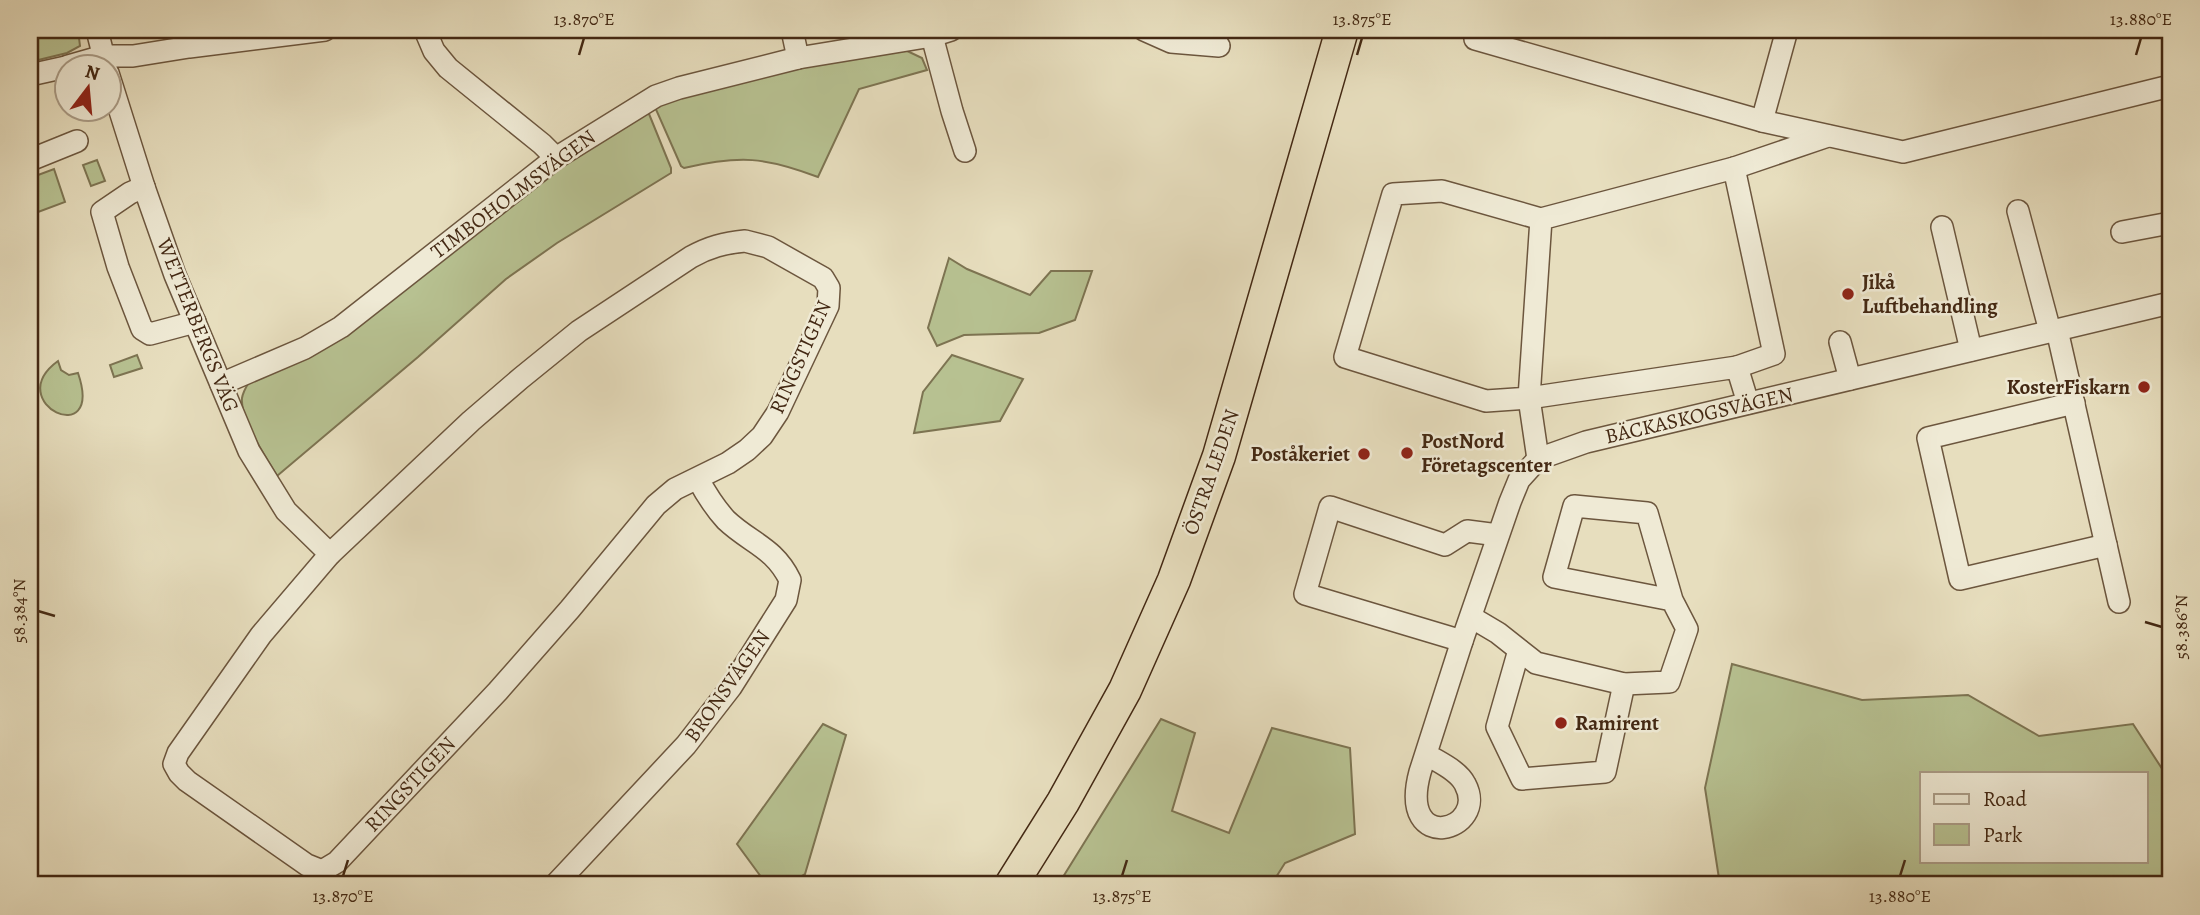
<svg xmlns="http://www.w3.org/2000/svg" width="2200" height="915" viewBox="0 0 2200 915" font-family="Alegreya,serif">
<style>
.green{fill:#b7c191;stroke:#7d7452;stroke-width:2;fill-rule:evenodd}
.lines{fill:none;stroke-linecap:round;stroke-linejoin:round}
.minor-casing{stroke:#6c563e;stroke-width:24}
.highway-casing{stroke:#432813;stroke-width:35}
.minor{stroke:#efead5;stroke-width:21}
.highway{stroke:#e7debe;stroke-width:32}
.ticks{fill:none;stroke:#432813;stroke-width:2.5}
.poi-dot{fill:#8f2418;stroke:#efead5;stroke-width:2.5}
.labels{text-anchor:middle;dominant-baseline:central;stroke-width:5;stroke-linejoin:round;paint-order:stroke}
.street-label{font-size:21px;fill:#432813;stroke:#efead5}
.poi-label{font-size:21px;font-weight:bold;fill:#432813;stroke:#efead5;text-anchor:start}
.neatline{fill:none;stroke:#432813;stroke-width:2.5}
.ticks-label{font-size:18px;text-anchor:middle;fill:#432813}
</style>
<rect width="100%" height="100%" fill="#e7debe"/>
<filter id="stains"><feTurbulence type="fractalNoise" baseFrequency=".00286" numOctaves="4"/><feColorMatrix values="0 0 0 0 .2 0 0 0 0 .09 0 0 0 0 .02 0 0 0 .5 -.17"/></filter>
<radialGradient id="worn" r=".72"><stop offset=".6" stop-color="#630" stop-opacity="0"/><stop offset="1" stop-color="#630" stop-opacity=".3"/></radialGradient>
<!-- green -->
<g class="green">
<polygon points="30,30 78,30 80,46 67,53 30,62"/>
<path d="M 903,49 L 922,58 L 927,70 L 859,89 L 818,177 C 765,157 740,155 684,168 L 681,166 L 654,105 L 827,58 Z"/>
<path d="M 647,109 L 671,168 L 671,173 L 557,243 L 506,279 L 418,357 L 277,476 C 266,456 240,421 242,398 C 243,392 246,387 249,382 L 520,194 Z"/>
<polygon points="97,160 105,181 91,186 83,165"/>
<polygon points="54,169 65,202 30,215 30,178"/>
<polygon points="949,258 967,269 1030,295 1051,271 1092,271 1075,320 1039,333 964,335 937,346 928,328"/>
<polygon points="137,355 142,368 114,377 110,365"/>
<polygon points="952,355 1023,379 1000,421 914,433 923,392"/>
<path d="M 58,361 L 61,370 L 69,375 L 78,373 C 105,452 0,403 58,361 Z"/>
<path d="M 1732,664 L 1862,700 L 1968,695 L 2039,736 L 2133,724 L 2170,781 L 2170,885 L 1720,885 L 1705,788 ZM 1922,773 L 2146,773 L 2146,861 L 1922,861 Z"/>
<polygon points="1161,719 1195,733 1172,811 1229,833 1272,728 1350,748 1355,834 1285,863 1271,885 1058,885"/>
<polygon points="823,724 846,735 805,874 786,885 767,885 737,844"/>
</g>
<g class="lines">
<defs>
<g id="minor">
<polyline points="97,30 106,66"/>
<polyline points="425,30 434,51 448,68 542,144 556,158"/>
<polyline points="792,30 798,58"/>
<polyline points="1144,30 1171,42 1219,46"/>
<polyline points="1477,30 1475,39 1762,121 1903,152 2170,86"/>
<polyline points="932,36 952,111 965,151"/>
<polyline points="68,66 103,56 133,56 189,47 325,30"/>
<polyline points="108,73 144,187 175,275 249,451 286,511 330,554"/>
<polyline points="30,75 66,67"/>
<polyline points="1762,121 1787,30"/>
<polyline points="30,160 77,141"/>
<polyline points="1734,168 1828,136"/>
<polyline points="144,187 130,193 102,212 118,267 142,329 150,334 195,322"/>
<polyline points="2018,211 2050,331"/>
<polyline points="1541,219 1529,398 1486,401 1345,357 1393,194 1442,191 1541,219 1734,168 1774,354 1737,367"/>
<polyline points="1942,227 1971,350"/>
<polyline points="2122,232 2170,223"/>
<path d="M 745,241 L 768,247 L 823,278 L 829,288 L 828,306 L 778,412 L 762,436 L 747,450 L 728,463 L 675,489 L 656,505 L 570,609 L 498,691 L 337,862 L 322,871 L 307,865 L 187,781 L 179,773 L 174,764 L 178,753 L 261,635 L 330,554 L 471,421 L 521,378 L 579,331 L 691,257 C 709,247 724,243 745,241 Z"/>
<polyline points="2057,330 2119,602"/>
<polyline points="1840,342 1850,379"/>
<polyline points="221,384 305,348 341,327 556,158 656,96 679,88 798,58 932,36 951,30"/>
<polyline points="2074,403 1928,438 1960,579 2106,545"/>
<polyline points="1538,459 1529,398 1737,367 1748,403"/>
<polyline points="1471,617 1498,633 1536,663 1624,684 1669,682 1687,629 1672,600 1647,513 1574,506 1554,577 1672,600"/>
<polyline points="1462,641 1305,594 1330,507 1445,545 1467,531 1498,535"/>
<polyline points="1519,650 1497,727 1522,779 1605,772 1624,684"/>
<path d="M 1426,754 C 1438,762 1458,770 1465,784 C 1490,831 1397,857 1420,772 L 1462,641 L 1510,502 L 1519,480 L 1538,459 L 1586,442 L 2170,303"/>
<path d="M 555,885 L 686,745 L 731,687 L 786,600 L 790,580 C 774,547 750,543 726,520 C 714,507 706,494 698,479"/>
</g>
<polyline id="highway" points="1011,885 1063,802 1125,690 1174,580 1219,456 1342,30"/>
</defs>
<!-- minor casing -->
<use href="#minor" class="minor-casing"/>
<!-- highway casing -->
<use href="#highway" class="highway-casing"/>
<!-- minor -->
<use href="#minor" class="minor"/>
<!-- highway -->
<use href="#highway" class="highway"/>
</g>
<!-- ticks -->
<path class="ticks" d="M 579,55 L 584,38M 1357,55 L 1362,38M 2136,55 L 2141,38M 38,611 L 55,616M 2145,622 L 2162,627M 343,876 L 348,860M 1122,876 L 1127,860M 1900,876 L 1905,860"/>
<!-- markers -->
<g class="poi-dot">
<circle cx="1848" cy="294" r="7"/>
<circle cx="2144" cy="387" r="7"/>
<circle cx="1407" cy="453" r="7"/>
<circle cx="1364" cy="454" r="7"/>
<circle cx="1561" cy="723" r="7"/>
</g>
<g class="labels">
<!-- street labels -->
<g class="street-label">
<text transform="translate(513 194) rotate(-37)">TIMBOHOLMSVÄGEN</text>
<text transform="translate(198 325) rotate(68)">WETTERBERGS VÄG</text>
<text transform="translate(800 357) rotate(-66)">RINGSTIGEN</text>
<text transform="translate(1699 415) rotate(-13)">BÄCKASKOGSVÄGEN</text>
<text transform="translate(1211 472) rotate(-71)">ÖSTRA LEDEN</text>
<text transform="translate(727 686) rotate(-55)">BRONSVÄGEN</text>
<text transform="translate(410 784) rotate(-47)">RINGSTIGEN</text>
</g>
<!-- poi labels -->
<g class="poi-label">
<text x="1862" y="282">Jikå<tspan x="1862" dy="24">Luftbehandling</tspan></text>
<text x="2130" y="387" text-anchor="end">KosterFiskarn</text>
<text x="1421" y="441">PostNord<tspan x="1421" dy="24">Företagscenter</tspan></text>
<text x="1350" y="454" text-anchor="end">Poståkeriet</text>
<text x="1575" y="723">Ramirent</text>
</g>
</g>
<!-- margin -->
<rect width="2200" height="915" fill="none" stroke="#e7debe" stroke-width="77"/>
<!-- legend -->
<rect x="1920" y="772" width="228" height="91" fill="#efead5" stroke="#aa9c87" stroke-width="2"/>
<rect x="1934" y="794" width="35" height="10" fill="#efead5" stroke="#aa9c87" stroke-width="2"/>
<text x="1983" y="806" font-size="21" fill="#432813">Road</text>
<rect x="1934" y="824" width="35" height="21" fill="#b7c191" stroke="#aa9c87" stroke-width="2"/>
<text x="1983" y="842" font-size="21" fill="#432813">Park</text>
<!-- north arrow -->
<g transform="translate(88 88) rotate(16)"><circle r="33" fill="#efead5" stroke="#aa9c87" stroke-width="2"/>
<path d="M0-5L12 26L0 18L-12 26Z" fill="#8f2418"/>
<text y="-10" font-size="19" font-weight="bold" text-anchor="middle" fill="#432813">N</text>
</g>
<rect x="38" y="38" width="2124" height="838" class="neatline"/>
<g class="ticks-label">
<text x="584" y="25">13.870°E</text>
<text x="1362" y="25">13.875°E</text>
<text x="2141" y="25">13.880°E</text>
<text transform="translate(19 611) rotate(-90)" y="6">58.384°N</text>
<text transform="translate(2181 627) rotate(-90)" y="6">58.386°N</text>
<text x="343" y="902">13.870°E</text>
<text x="1122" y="902">13.875°E</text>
<text x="1900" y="902">13.880°E</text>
</g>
<rect width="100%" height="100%" filter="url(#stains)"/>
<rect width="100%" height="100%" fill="url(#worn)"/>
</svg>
